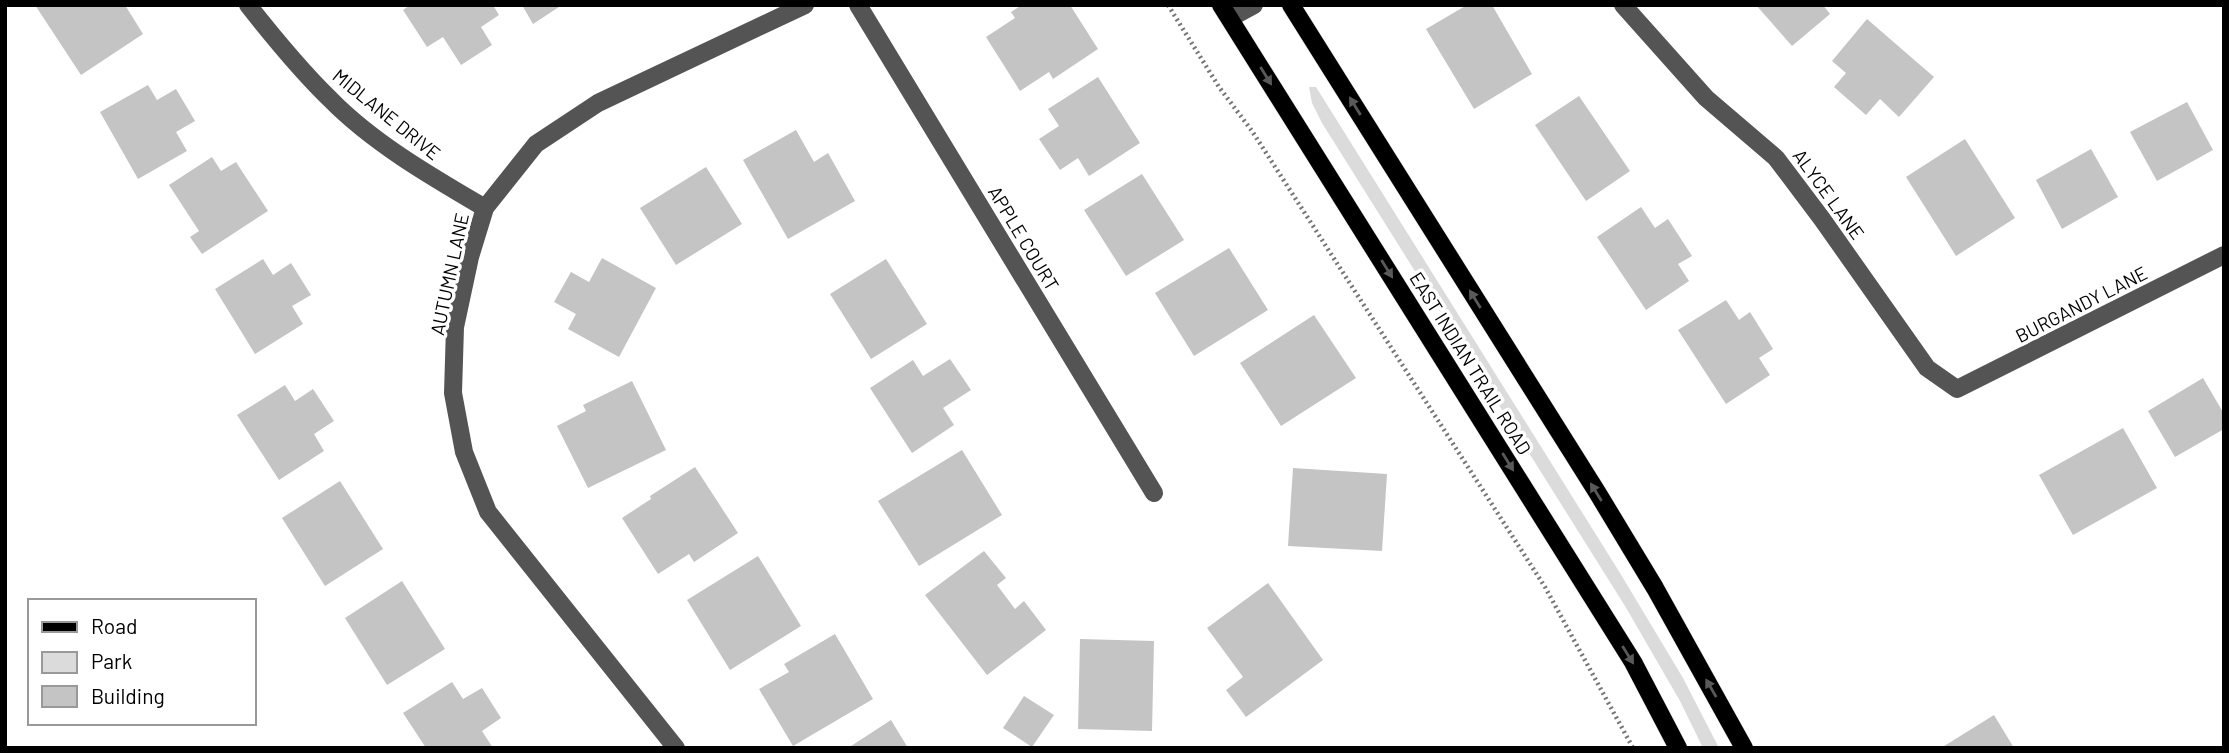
<svg xmlns="http://www.w3.org/2000/svg" width="2229" height="753" viewBox="0 0 2229 753" font-family="Barlow,sans-serif">
<style>
.green{fill:#dbdbdb}
.building{fill:#c4c4c4}
.lines{fill:none;stroke-linecap:round;stroke-linejoin:round}
.major-casing{stroke:#dbdbdb;stroke-width:19}
.path{stroke:#767676;stroke-width:4.5;stroke-dasharray:2 3.5;stroke-linecap:butt}
.minor{stroke:#545454;stroke-width:18}
.major{stroke:#000;stroke-width:18}
.oneway{fill:#595959}
.labels{text-anchor:middle;dominant-baseline:central;stroke-width:7;stroke-linejoin:round;paint-order:stroke}
.street-label{font-size:19px;fill:#000;stroke:#fff}
</style>
<rect width="100%" height="100%" fill="#fff"/>
<!-- green -->
<polygon class="green" points="1309,87 1316,87 1620,573 1683,678 1719,748 1703,748 1680,701 1625,606 1322,123 1312,103"/>
<!-- building -->
<g class="building">
<polygon points="35,5 125,5 143,34 81,75"/>
<polygon points="410,5 493,5 499,15 481,27 492,45 461,65 443,37 427,47 403,10"/>
<polygon points="522,5 562,5 533,24"/>
<polygon points="1022,5 1070,5 1098,49 1053,79 1049,72 1020,91 986,37 1015,18 1011,12"/>
<polygon points="1467,5 1492,5 1532,74 1474,109 1426,29"/>
<polygon points="1756,5 1823,5 1830,14 1792,46"/>
<polygon points="1867,19 1934,77 1899,117 1880,99 1866,115 1834,87 1846,73 1832,61"/>
<polygon points="1098,77 1140,143 1089,176 1078,158 1060,170 1039,139 1059,126 1048,109"/>
<polygon points="148,85 157,100 176,89 195,121 176,132 187,151 138,179 100,112"/>
<polygon points="1579,96 1630,171 1586,201 1535,125"/>
<polygon points="2187,102 2213,150 2157,181 2130,132"/>
<polygon points="796,130 814,162 828,153 855,201 788,239 743,160"/>
<polygon points="1965,139 2015,218 1956,256 1906,177"/>
<polygon points="2091,149 2118,197 2062,229 2036,180"/>
<polygon points="212,157 221,171 236,162 268,211 202,254 190,237 199,231 169,185"/>
<polygon points="706,167 742,224 676,265 640,208"/>
<polygon points="1142,174 1184,240 1126,276 1084,210"/>
<polygon points="1641,207 1655,228 1668,219 1692,256 1678,264 1689,281 1646,310 1597,237"/>
<polygon points="1229,248 1268,310 1194,356 1155,293"/>
<polygon points="602,258 656,288 619,357 568,329 576,314 554,302 571,272 589,282"/>
<polygon points="263,259 273,275 291,263 311,295 292,306 303,324 255,354 215,289"/>
<polygon points="886,259 927,324 871,359 830,294"/>
<polygon points="1726,300 1739,320 1750,312 1773,349 1759,358 1770,375 1726,404 1678,330"/>
<polygon points="1314,315 1356,378 1281,426 1240,363"/>
<polygon points="950,359 971,390 943,408 954,425 912,453 870,388 913,360 923,376"/>
<polygon points="2203,378 2224,414 2224,429 2175,457 2148,411"/>
<polygon points="632,381 666,450 588,488 557,426 586,411 583,405"/>
<polygon points="285,385 295,401 313,389 334,421 314,434 324,451 279,480 237,415"/>
<polygon points="2123,428 2157,488 2073,535 2039,475"/>
<polygon points="962,450 1002,515 919,566 878,501"/>
<polygon points="695,467 738,533 694,562 689,554 658,574 622,518 651,499 650,496"/>
<polygon points="1293,468 1387,474 1382,551 1288,546"/>
<polygon points="340,481 383,549 325,586 282,518"/>
<polygon points="984,551 1006,578 997,585 1015,609 1024,601 1046,630 987,675 925,595"/>
<polygon points="758,556 801,626 730,670 687,600"/>
<polygon points="402,581 445,649 387,685 345,618"/>
<polygon points="1268,583 1323,660 1246,717 1226,690 1243,677 1207,628"/>
<polygon points="835,634 873,699 793,746 759,689 789,672 784,664"/>
<polygon points="1080,639 1154,641 1152,731 1078,729"/>
<polygon points="452,682 463,699 482,688 501,718 482,731 493,748 426,748 403,713"/>
<polygon points="1024,696 1054,715 1032,747 1003,728"/>
<polygon points="1994,715 2014,748 1941,748"/>
<polygon points="891,720 908,748 848,748"/>
</g>
<g class="lines">
<defs>
<g id="major">
<polyline points="1221,5 1633,662 1678,748"/>
<polyline points="1291,5 1597,492 1655,588 1744,748"/>
</g>
</defs>
<!-- major casing -->
<use href="#major" class="major-casing"/>
<!-- path -->
<polyline class="path" points="1168,5 1219,87 1252,131 1545,587 1633,748"/>
<!-- minor -->
<g class="minor">
<path d="M 248,5 C 274,38 300,70 330,99 C 373,143 432,177 485,208"/>
<polyline points="858,5 1154,493"/>
<polyline points="1623,5 1706,98 1776,158 1822,219 1927,368 1957,389 2224,255"/>
<polyline points="1230,18 1254,5"/>
<polyline points="676,748 488,512 464,452 453,393 455,327 470,257 485,208 536,144 598,103 805,5"/>
</g>
<!-- major -->
<use href="#major" class="major"/>
</g>
<!-- one-way arrows -->
<defs><path id="oneway-solid" d="M-6-.8H1V-3.2L6.5 0L1 3.2V.8H-6Z" transform="scale(1.75)"/></defs>
<g class="oneway">
<use href="#oneway-solid" transform="translate(1266 76) rotate(58)"/>
<use href="#oneway-solid" transform="translate(1355 106) rotate(-122)"/>
<use href="#oneway-solid" transform="translate(1387 269) rotate(58)"/>
<use href="#oneway-solid" transform="translate(1475 299) rotate(-122)"/>
<use href="#oneway-solid" transform="translate(1508 462) rotate(58)"/>
<use href="#oneway-solid" transform="translate(1596 492) rotate(-122)"/>
<use href="#oneway-solid" transform="translate(1628 655) rotate(58)"/>
<use href="#oneway-solid" transform="translate(1711 688) rotate(-120)"/>
</g>
<g class="labels">
<!-- street labels -->
<g class="street-label">
<text transform="translate(387 114) rotate(39)">MIDLANE DRIVE</text>
<text transform="translate(1829 194) rotate(54)">ALYCE LANE</text>
<text transform="translate(1024 238) rotate(59)">APPLE COURT</text>
<text transform="translate(449 274) rotate(-78)">AUTUMN LANE</text>
<text transform="translate(2081 304) rotate(-27)">BURGANDY LANE</text>
<text transform="translate(1471 363) rotate(58)">EAST INDIAN TRAIL ROAD</text>
</g>
</g>
<!-- border -->
<rect width="2229" height="753" fill="none" stroke="#000000" stroke-width="14"/>
<!-- legend -->
<rect x="28" y="599" width="228" height="126" fill="#ffffff" stroke="#999999" stroke-width="2"/>
<rect x="42" y="622" width="35" height="10" fill="#000000" stroke="#999999" stroke-width="2"/>
<text x="91" y="634" font-size="21" fill="#000000">Road</text>
<rect x="42" y="652" width="35" height="21" fill="#dbdbdb" stroke="#999999" stroke-width="2"/>
<text x="91" y="669" font-size="21" fill="#000000">Park</text>
<rect x="42" y="686" width="35" height="21" fill="#c4c4c4" stroke="#999999" stroke-width="2"/>
<text x="91" y="704" font-size="21" fill="#000000">Building</text>
</svg>
